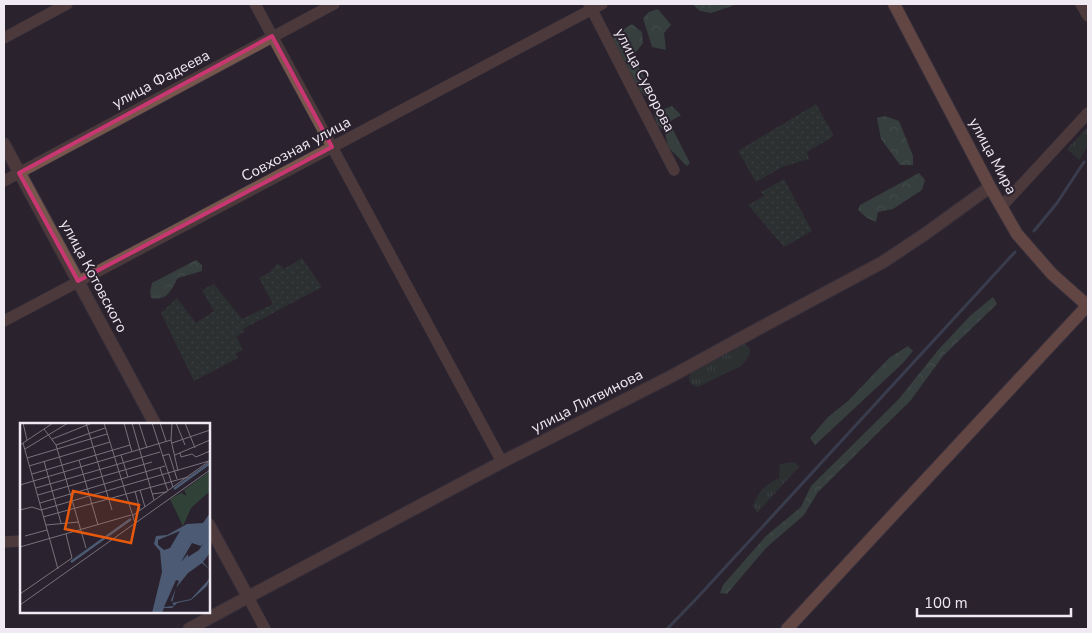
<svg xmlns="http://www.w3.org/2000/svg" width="1092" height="633" viewBox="0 0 1092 633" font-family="'Nunito Sans',sans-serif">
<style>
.grass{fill:url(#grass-tufts)}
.forest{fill:url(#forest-crowns)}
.garden{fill:url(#garden-dots)}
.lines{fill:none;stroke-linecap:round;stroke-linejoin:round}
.stream{stroke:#4c5b73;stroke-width:3}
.minor-casing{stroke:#463e49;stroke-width:12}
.tertiary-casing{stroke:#463e49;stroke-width:14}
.secondary-casing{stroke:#463e49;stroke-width:14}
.minor{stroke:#77564c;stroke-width:11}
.tertiary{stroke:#77564c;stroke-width:12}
.secondary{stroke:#a57161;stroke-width:12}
.marked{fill:none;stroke:#c93772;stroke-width:4;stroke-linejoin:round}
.labels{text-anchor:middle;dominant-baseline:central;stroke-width:4;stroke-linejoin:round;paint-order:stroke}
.street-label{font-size:15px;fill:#efe9f2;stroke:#2a222e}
.inset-river{fill:none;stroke:#4c5b73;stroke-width:2.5}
.inset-road{fill:none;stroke:#79727c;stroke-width:1}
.view{fill:#e8590c;fill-opacity:0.15;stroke:#e8590c;stroke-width:2.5}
.inset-edge{fill:none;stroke:#efe9f2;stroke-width:2.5}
</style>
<defs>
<pattern id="grass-tufts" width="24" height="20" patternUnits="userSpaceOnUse" patternTransform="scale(1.25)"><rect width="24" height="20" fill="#304137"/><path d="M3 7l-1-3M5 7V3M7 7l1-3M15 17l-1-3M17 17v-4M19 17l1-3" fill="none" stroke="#4e5c54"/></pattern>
<pattern id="forest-crowns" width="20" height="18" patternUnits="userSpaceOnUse" patternTransform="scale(1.25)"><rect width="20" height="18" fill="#456352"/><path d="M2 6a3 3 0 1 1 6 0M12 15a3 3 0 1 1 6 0" fill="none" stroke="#60796b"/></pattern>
<pattern id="garden-dots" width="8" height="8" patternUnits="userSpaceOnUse" patternTransform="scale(1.25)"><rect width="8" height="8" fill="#304137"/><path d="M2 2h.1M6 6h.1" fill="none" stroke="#4e5c54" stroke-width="1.8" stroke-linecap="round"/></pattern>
</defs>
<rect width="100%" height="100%" fill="#2a222e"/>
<!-- grass -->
<g class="grass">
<polygon points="1088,127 1088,146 1079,160 1067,149"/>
<path d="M 744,344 C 756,349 747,360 741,366 L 698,387 C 691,385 689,383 689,376 L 692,372 Z"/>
<path d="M 795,462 L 799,467 L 757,513 L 753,506 C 759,490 764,486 779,478 L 780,464 Z"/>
</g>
<!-- forest -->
<g class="forest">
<polygon points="692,4 738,4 711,13 700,11"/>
<polygon points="658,9 671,25 664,33 666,50 652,47 643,18 649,12"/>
<polygon points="632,24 642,32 643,43 633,56 653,93 645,96 628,76 615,55 612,37"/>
<polygon points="672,106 681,115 669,122 690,163 687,166 668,147 665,132 657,124 654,113"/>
<polygon points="885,116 899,121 913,156 913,165 900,165 881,139 877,118"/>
<polygon points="919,173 925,180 922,190 893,209 878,212 876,222 867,218 858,210 860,205"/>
<path d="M 196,260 L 202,265 L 202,271 L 178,278 C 170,291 168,301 151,298 L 150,292 L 152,283 Z"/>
<polygon points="993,297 997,304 943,356 911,400 818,492 804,515 766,548 727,594 720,593 723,585 766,536 801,507 811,486 898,400 939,349 971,315"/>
<polygon points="908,346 913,351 903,363 815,445 810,438 828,417 848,401 889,358"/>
</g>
<!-- garden -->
<g class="garden">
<polygon points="816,104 834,136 807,152 809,159 782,167 756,182 738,151"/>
<polygon points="784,179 812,231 784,247 748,205 764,196 761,192"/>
<polygon points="302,258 322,287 243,329 244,332 236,336 243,350 236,353 238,358 194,381 161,313 177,298 196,323 214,311 202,290 214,284 242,319 273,304 259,278 270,272 278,263 284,269"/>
</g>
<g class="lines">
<!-- stream -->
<g class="stream">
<polyline points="1034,231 1057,203 1084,162"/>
<polyline points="667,629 697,598 1015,252"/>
</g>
<defs>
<g id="minor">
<polyline points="255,4 502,462"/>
<polyline points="589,4 674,170"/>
<polyline points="1081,4 1088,16"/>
<polyline points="4,38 67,4"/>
<polyline points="4,181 334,4"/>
<polyline points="1002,206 1088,113"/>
<polyline points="4,321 602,4"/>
<polyline points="4,542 21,541"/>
<polyline points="248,597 265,629"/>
</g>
<g id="tertiary">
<polyline points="4,144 155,424"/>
<polyline points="209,525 248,597"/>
<polyline points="189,629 248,597 502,462 672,376 756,330 883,262 925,234 990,187"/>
</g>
<g id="secondary">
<polyline points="894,4 990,187 1017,234 1052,274 1088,306"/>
<polyline points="787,629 1088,305"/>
</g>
</defs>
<!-- minor casing -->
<use href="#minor" class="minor-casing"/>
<!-- tertiary casing -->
<use href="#tertiary" class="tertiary-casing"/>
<!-- secondary casing -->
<use href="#secondary" class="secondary-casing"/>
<!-- minor -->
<use href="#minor" class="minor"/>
<!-- tertiary -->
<use href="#tertiary" class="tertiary"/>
<!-- secondary -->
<use href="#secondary" class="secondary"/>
</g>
<!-- marked area -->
<path d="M0 0H1092V633H0ZM 272,36 L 332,147 L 78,281 L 19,173 Z" fill="#2a222e" fill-opacity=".55" fill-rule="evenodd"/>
<path class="marked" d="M 272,36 L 332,147 L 78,281 L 19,173 Z"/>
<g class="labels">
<!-- street labels -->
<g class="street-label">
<text transform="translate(161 79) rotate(-28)">улица Фадеева</text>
<text transform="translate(645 80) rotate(63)">улица Суворова</text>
<text transform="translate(296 149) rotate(-28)">Совхозная улица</text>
<text transform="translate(993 156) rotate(62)">улица Мира</text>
<text transform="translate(94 276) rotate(62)">улица Котовского</text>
<text transform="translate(587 401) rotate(-27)">улица Литвинова</text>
</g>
</g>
<!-- overview -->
<g transform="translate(20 423)">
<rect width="190" height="190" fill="#2a222e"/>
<path d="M 190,48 L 190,68 L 171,85 L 163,103 L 150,76 L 161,70 L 167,73 L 164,67 Z" fill="#304137"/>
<path d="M 190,90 L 190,130 L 183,139 L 190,147 L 182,140 L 168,150 L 156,165 L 152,180 L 171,176 L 190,155 L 187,163 L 171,177 L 157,180 L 152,185 L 144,185 L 142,190 L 132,190 L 142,149 L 140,128 L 134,121 L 136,113 L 147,112 L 167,101 L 183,100 ZM 160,108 L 150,125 L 144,127 L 138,122 L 138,117 ZM 184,119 L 179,127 L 168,134 L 168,131 L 161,139 L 172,120 L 181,123 ZM 156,157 L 159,158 L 151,177 L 154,183 L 144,184 Z" fill="#4c5b73" fill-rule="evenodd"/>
<path class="inset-river" d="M 154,66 L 190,40M 51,139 L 111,96"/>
<path class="inset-road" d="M 3,0 L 7,17M 66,0 L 92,87M 84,0 L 115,100M 104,0 L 112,29M 112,0 L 134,77M 119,0 L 127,25M 132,0 L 153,64M 140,0 L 146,18M 152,0 L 151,17 L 158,48M 156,0 L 165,22M 165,0 L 175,25M 24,6 L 36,22 L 66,125M 32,16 L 72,0M 3,20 L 38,146M 152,20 L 190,7M 0,22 L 33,0M 36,22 L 85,5M 5,26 L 48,0M 160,30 L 161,34 L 172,31 L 176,34 L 190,28M 101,32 L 108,54M 155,32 L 190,17M 142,33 L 149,31 L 157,56M 7,35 L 87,11M 59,37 L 78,102M 24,38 L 41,100M 9,43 L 90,19M 140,45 L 148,68M 12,51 L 110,22M 0,62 L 151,17M 16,65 L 140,29M 120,67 L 125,84M 115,68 L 120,87M 132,71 L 147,69M 18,72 L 132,39M 20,80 L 145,43M 0,87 L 12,84 L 21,87M 21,87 L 189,38M 112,93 L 188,39M 23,94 L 168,54M 26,102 L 59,99M 5,113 L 27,107M 0,124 L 111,92M 0,171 L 52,135 L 46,111M 0,182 L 190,47"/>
<path class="view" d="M 53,68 L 119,82 L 111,120 L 45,106 Z"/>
<rect width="190" height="190" class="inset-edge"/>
</g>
<!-- border -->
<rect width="1092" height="633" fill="none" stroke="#efe9f2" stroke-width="10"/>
<!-- scale -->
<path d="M917 608v8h154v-8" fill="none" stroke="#efe9f2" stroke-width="2.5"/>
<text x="924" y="608" font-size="15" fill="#efe9f2" stroke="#2a222e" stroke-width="4" paint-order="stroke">100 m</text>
</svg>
